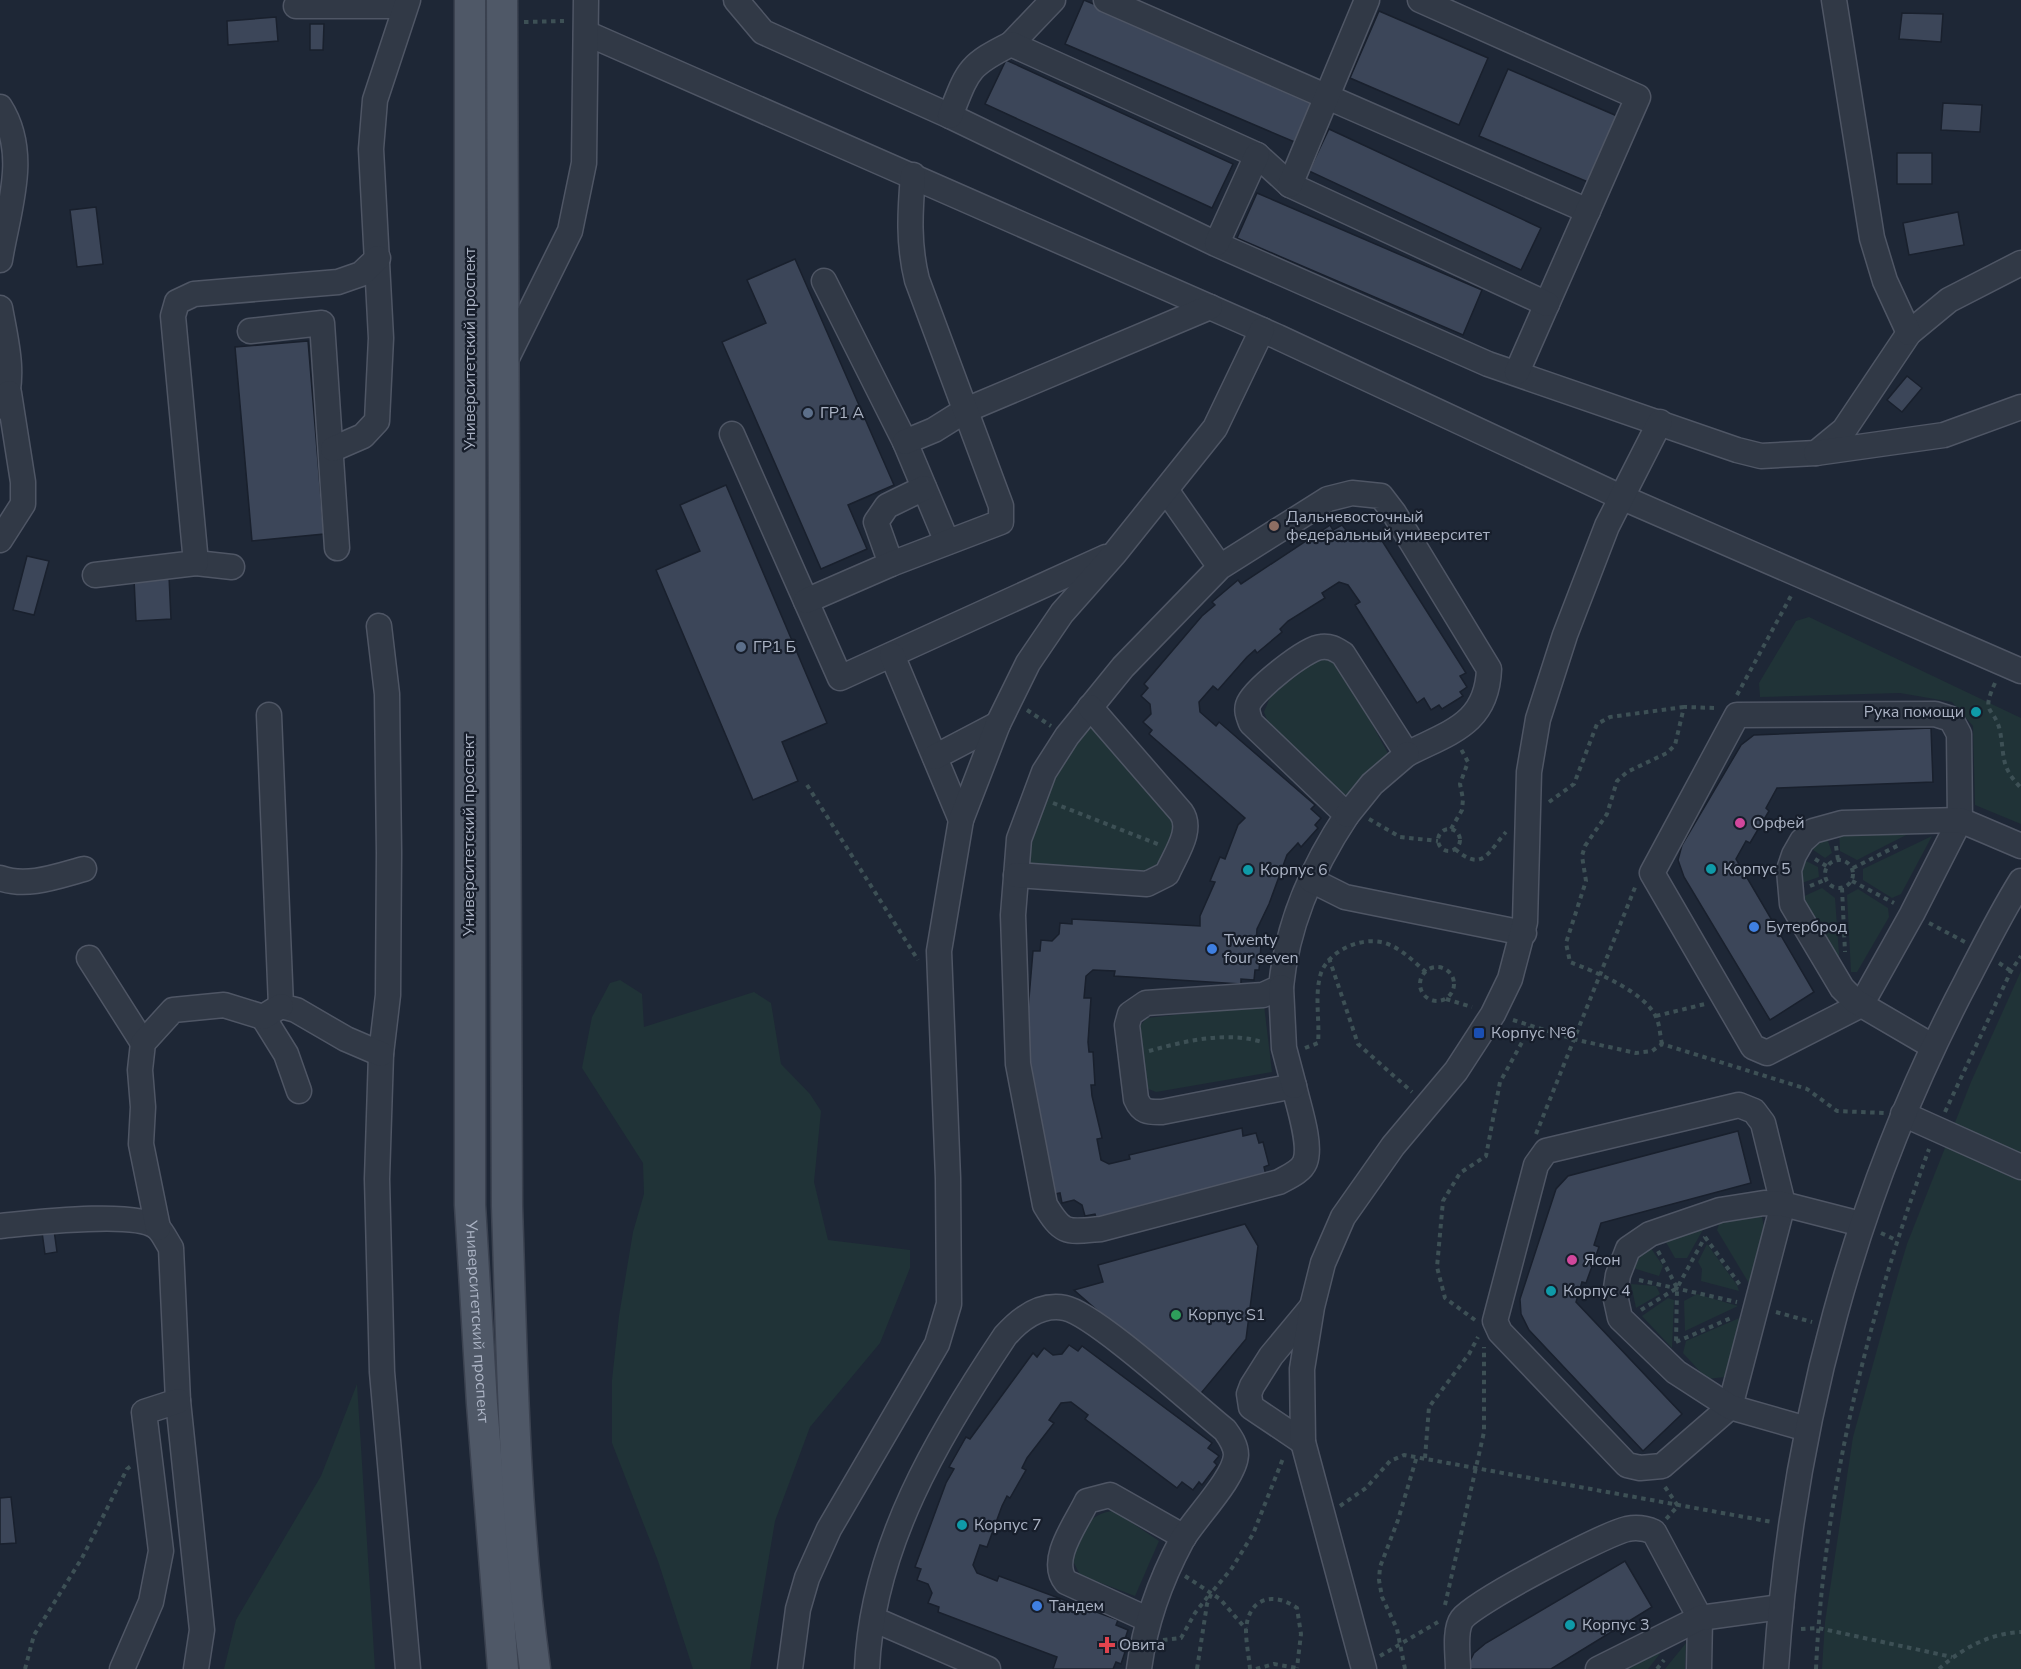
<svg xmlns="http://www.w3.org/2000/svg" width="2021" height="1669" viewBox="0 0 2021 1669" font-family="'Nunito Sans',sans-serif">
<style>
.green{fill:#203337}
.building{fill:#3c4659;stroke:#19202d;stroke-width:1.5}
.lines{fill:none;stroke-linecap:round;stroke-linejoin:round}
.minor-casing{stroke:#4f5665;stroke-width:27}
.major-casing{stroke:#3b4250;stroke-width:33}
.path{stroke:#3d5055;stroke-width:4;stroke-dasharray:4.5 4.5;stroke-linecap:butt}
.minor{stroke:#313946;stroke-width:24}
.major{stroke:#4f5867;stroke-width:30}
.service-dot{fill:#5c6f8a;stroke:#171e2b;stroke-width:2}
.education-dot{fill:#8d6e63;stroke:#171e2b;stroke-width:2}
.culture-dot{fill:#0f9aa8;stroke:#171e2b;stroke-width:2}
.hotel-dot{fill:#d1479c;stroke:#171e2b;stroke-width:2}
.shop-dot{fill:#3f7fe0;stroke:#171e2b;stroke-width:2}
.transit-dot{fill:#1a4fb4;stroke:#171e2b;stroke-width:2}
.leisure-dot{fill:#2e9e5b;stroke:#171e2b;stroke-width:2}
.health-dot{fill:#e0444e;stroke:#171e2b;stroke-width:2}
.labels{text-anchor:middle;dominant-baseline:central;stroke-width:4.5;stroke-linejoin:round;paint-order:stroke}
.street-label{font-size:16px;fill:#abb3c4;stroke:#171e2b}
.poi-label{font-size:16px;fill:#abb3c4;stroke:#171e2b;text-anchor:start}
</style>
<rect width="100%" height="100%" fill="#1e2736"/>
<!-- green -->
<g class="green">
<polygon points="1809,617 2021,718 2021,824 1975,805 1973,726 1952,702 1900,693 1760,697 1759,683 1796,621"/>
<polygon points="1327,658 1341,667 1391,759 1344,796 1269,725 1264,712 1271,695 1312,664"/>
<polygon points="1090,707 1181,812 1167,874 1016,875 1019,839"/>
<polygon points="1924,826 1857,860 1840,851 1839,828"/>
<polygon points="1825,832 1832,853 1825,858 1806,845"/>
<polygon points="1932,836 1901,894 1892,898 1863,880 1863,869"/>
<polygon points="1800,858 1818,867 1819,877 1793,886"/>
<polygon points="1822,888 1835,898 1840,968 1798,899"/>
<polygon points="1858,889 1888,908 1889,917 1857,972 1851,972 1847,895"/>
<polygon points="2021,971 2021,1669 1822,1669 1825,1622 1853,1437 1892,1295 1907,1244 1971,1082"/>
<polygon points="620,980 642,994 644,1027 754,992 771,1003 781,1064 810,1094 821,1111 814,1182 828,1240 910,1250 910,1268 880,1343 810,1427 775,1521 750,1669 693,1669 658,1561 612,1443 612,1380 619,1316 633,1232 644,1194 643,1163 582,1068 592,1017 610,983"/>
<polygon points="1264,1005 1272,1072 1156,1092 1146,1088 1137,1029 1147,1018"/>
<polygon points="1761,1212 1765,1232 1750,1285 1717,1230 1722,1216"/>
<polygon points="1705,1226 1687,1258 1675,1258 1662,1235"/>
<polygon points="1646,1241 1663,1266 1659,1276 1633,1268"/>
<polygon points="1707,1244 1737,1285 1739,1291 1701,1281 1702,1269 1698,1262"/>
<polygon points="1631,1284 1656,1286 1660,1294 1636,1308"/>
<polygon points="1697,1294 1738,1306 1685,1331 1684,1301"/>
<polygon points="1668,1298 1674,1300 1672,1348 1642,1316"/>
<polygon points="1744,1316 1725,1377 1707,1379 1683,1353 1686,1341"/>
<polygon points="357,1384 375,1669 224,1669 236,1620 321,1476"/>
<path d="M 1114,1511 L 1159,1541 L 1135,1596 L 1080,1575 L 1073,1561 C 1079,1536 1086,1513 1114,1511 Z"/>
<polygon points="1672,1638 1648,1669 1612,1669"/>
<polygon points="1686,1643 1685,1669 1665,1669"/>
</g>
<!-- building -->
<g class="building">
<polygon points="1084,0 1316,98 1297,143 1065,44"/>
<polygon points="1379,11 1488,58 1459,125 1350,78"/>
<polygon points="1902,13 1943,14 1941,42 1899,39"/>
<polygon points="276,17 278,41 228,45 227,21"/>
<polygon points="310,24 324,24 323,50 310,50"/>
<polygon points="1006,60 1233,164 1212,208 985,104"/>
<polygon points="1508,69 1617,116 1588,182 1479,136"/>
<polygon points="1943,103 1982,105 1980,132 1941,130"/>
<polygon points="1329,129 1541,228 1521,270 1309,171"/>
<rect x="1897" y="153" width="35" height="31"/>
<polygon points="1257,193 1482,290 1463,335 1237,238"/>
<polygon points="96,207 103,264 77,267 70,210"/>
<polygon points="1958,212 1964,245 1909,255 1903,223"/>
<polygon points="795,259 894,485 848,505 867,549 821,569 722,342 766,323 747,280"/>
<polygon points="308,341 324,534 252,541 235,347"/>
<polygon points="1907,376 1922,388 1902,412 1887,400"/>
<polygon points="726,485 827,723 782,742 798,781 753,800 656,570 700,551 680,505"/>
<polygon points="1330,525 1333,530 1342,525 1349,534 1358,537 1368,530 1374,539 1379,536 1466,673 1460,676 1467,687 1460,692 1463,696 1442,709 1439,705 1431,710 1424,698 1417,703 1355,605 1360,602 1348,585 1339,582 1322,593 1325,598 1288,621 1280,629 1282,632 1257,653 1255,650 1247,657 1218,690 1213,686 1199,702 1200,712 1216,726 1219,722 1315,805 1311,809 1321,818 1315,825 1318,828 1301,847 1298,843 1287,855 1269,904 1257,929 1256,945 1261,945 1259,970 1255,970 1254,980 1241,979 1241,984 1114,976 1115,971 1093,970 1086,976 1084,998 1091,998 1088,1042 1089,1052 1093,1052 1095,1085 1091,1085 1092,1096 1102,1138 1097,1139 1101,1160 1109,1164 1130,1159 1129,1155 1242,1128 1243,1136 1256,1133 1259,1143 1263,1142 1269,1165 1264,1167 1266,1175 1097,1220 1095,1214 1085,1216 1082,1205 1074,1200 1062,1203 1060,1193 1055,1194 1024,1057 1033,951 1040,951 1041,940 1052,941 1059,934 1060,923 1072,924 1072,919 1200,926 1200,916 1215,882 1210,881 1220,857 1225,859 1238,825 1245,818 1149,734 1152,730 1143,722 1151,714 1150,704 1141,696 1148,688 1144,684 1202,616 1215,605 1212,602 1238,580 1241,584"/>
<polygon points="27,556 49,561 34,615 13,610"/>
<polygon points="169,576 171,619 136,621 134,579"/>
<polygon points="1931,728 1933,782 1777,788 1766,808 1769,811 1750,843 1746,841 1736,859 1814,992 1770,1020 1684,877 1678,860 1682,845 1741,745 1754,735"/>
<polygon points="1738,1131 1751,1183 1601,1223 1594,1245 1599,1247 1586,1283 1582,1282 1576,1302 1682,1414 1643,1451 1529,1330 1521,1314 1520,1299 1556,1189 1568,1176"/>
<polygon points="1245,1224 1258,1246 1246,1339 1197,1398 1074,1290 1103,1282 1098,1265"/>
<polygon points="54,1230 57,1252 45,1254 42,1232"/>
<polygon points="1069,1345 1078,1351 1082,1346 1212,1443 1208,1448 1219,1456 1214,1462 1217,1465 1202,1485 1199,1482 1193,1490 1182,1482 1177,1488 1085,1419 1088,1415 1071,1402 1061,1403 1049,1420 1054,1423 1027,1458 1022,1468 1026,1470 1010,1498 1007,1496 1002,1506 987,1547 980,1545 973,1565 977,1573 997,1581 999,1576 1118,1620 1116,1625 1128,1630 1125,1639 1129,1640 1121,1664 1116,1662 1113,1669 1053,1669 1057,1657 938,1612 939,1607 928,1603 932,1593 928,1584 917,1580 921,1569 915,1567 946,1483 954,1469 949,1467 966,1437 970,1439 1033,1353 1037,1357 1044,1348 1053,1355 1062,1354"/>
<polygon points="11,1497 16,1543 0,1544 0,1498"/>
<polygon points="1625,1561 1652,1607 1551,1669 1466,1669 1474,1653 1486,1643"/>
</g>
<g class="lines">
<defs>
<g id="minor">
<polyline points="736,0 763,32 950,116 1216,244 1488,364 1737,450 1761,456 1816,453 1844,430 1909,333 1949,300 2021,263"/>
<polyline points="1106,0 1588,211"/>
<polyline points="1420,0 1638,97 1517,372"/>
<polyline points="1834,0 1872,238 1885,281 1909,333"/>
<polyline points="296,6 404,6"/>
<polyline points="586,33 1278,337 1621,497 2021,671"/>
<polyline points="1011,44 1053,0"/>
<path d="M 0,107 C 30,154 8,210 0,260"/>
<path d="M 950,116 C 968,71 967,66 1011,44 L 1257,155 L 1290,185 L 1547,304"/>
<polyline points="1290,185 1367,0"/>
<polyline points="1217,243 1257,155"/>
<polyline points="824,281 905,442 947,542"/>
<path d="M 0,308 C 6,341 15,374 4,407"/>
<polyline points="250,331 322,323 337,548"/>
<polyline points="504,364 570,231 584,163 586,0"/>
<polyline points="732,434 840,678 1106,557"/>
<polyline points="905,442 934,430 966,410 1210,307"/>
<polyline points="333,449 363,436 377,421 381,338 371,149 375,100 408,0"/>
<polyline points="1816,453 1944,435 2021,407"/>
<path d="M 1166,490 L 1220,567 L 1123,667 L 1067,736 L 1044,772 L 1019,839 L 1013,915 L 1018,1064 L 1045,1205 C 1063,1235 1067,1232 1101,1229 L 1279,1182 C 1288,1177 1301,1172 1305,1162 C 1312,1144 1298,1105 1294,1086 L 1162,1112 C 1149,1112 1142,1113 1136,1099 L 1127,1025 L 1130,1014 L 1146,1003 L 1263,995 L 1281,987 C 1287,925 1313,866 1347,815 L 1251,723 C 1249,717 1246,712 1248,705 C 1252,691 1306,648 1321,647 C 1331,646 1335,649 1343,654 L 1407,754 C 1450,732 1487,724 1489,669 L 1394,513 L 1381,496 L 1352,493 L 1328,499 L 1220,567"/>
<polyline points="0,540 23,504 23,482 9,393"/>
<polyline points="196,563 232,567"/>
<polyline points="891,564 876,522 887,506 924,488"/>
<polyline points="95,575 196,563 173,316 177,302 194,294 338,282 361,274 378,258"/>
<path d="M 806,601 L 891,564 L 1001,522 L 1001,506 L 917,280 C 908,244 910,212 913,175"/>
<polyline points="379,626 387,694 389,853 388,995 381,1054 377,1179 382,1372 408,1669"/>
<polyline points="892,655 961,820"/>
<polygon points="1935,714 1951,719 1959,734 1960,820 1912,914 1861,1005 1767,1053 1753,1047 1652,873 1737,715"/>
<polyline points="269,715 281,1006 296,1010 346,1039 381,1054"/>
<polyline points="935,757 998,724"/>
<polyline points="1347,815 1372,784 1407,754"/>
<path d="M 1016,875 L 1147,884 L 1167,874 C 1175,855 1194,830 1181,812 L 1090,707"/>
<path d="M 0,878 C 27,888 58,876 84,869"/>
<polyline points="1311,880 1345,897 1524,933"/>
<polyline points="89,958 143,1043"/>
<polyline points="1281,987 1284,1048 1294,1086"/>
<polyline points="263,1017 286,1054 299,1091"/>
<polyline points="1932,1046 1855,1001 1842,988 1792,904 1789,870 1794,855 1802,841 1813,831 1842,823 1960,820 2021,846"/>
<polygon points="1739,1105 1754,1111 1763,1123 1783,1204 1730,1407 1662,1466 1640,1468 1627,1465 1500,1332 1495,1321 1536,1165 1546,1151"/>
<polyline points="1903,1114 2021,1167"/>
<path d="M 0,1226 C 31,1223 136,1210 158,1228 C 163,1233 167,1242 171,1248 L 178,1401 L 202,1630 L 196,1669"/>
<polyline points="158,1228 141,1144 143,1107 140,1070 143,1043 173,1010 224,1005 263,1017 281,1006"/>
<polyline points="1807,1429 1730,1407 1676,1372 1620,1318 1615,1295 1618,1275 1628,1249 1650,1234 1720,1210 1764,1203 1783,1204 1861,1224"/>
<polyline points="1303,1442 1251,1407 1249,1394 1252,1386 1271,1356 1310,1309"/>
<polyline points="873,1619 988,1669"/>
<path d="M 1147,1619 L 1066,1582 C 1048,1560 1076,1524 1087,1501 L 1110,1495 L 1184,1537"/>
<polyline points="122,1669 151,1602 161,1551 144,1412 178,1401"/>
<polyline points="790,1669 798,1609 807,1578 829,1529 937,1344 949,1304 948,1178 939,951 961,820 998,724 1028,663 1062,613 1115,553 1215,428 1262,330"/>
<path d="M 867,1669 C 872,1546 938,1436 1005,1336 C 1020,1319 1040,1303 1065,1308 C 1095,1314 1195,1406 1225,1430 C 1230,1437 1236,1445 1236,1455 C 1235,1478 1194,1519 1182,1540 C 1160,1581 1145,1623 1139,1669"/>
<polyline points="1364,1669 1303,1442 1302,1369 1312,1307 1323,1263 1343,1217 1393,1146 1456,1071 1493,1014 1510,979 1525,922 1529,772 1538,719 1565,635 1607,526 1660,422"/>
<path d="M 1458,1669 C 1458,1656 1454,1630 1462,1619 C 1476,1601 1603,1535 1627,1529 C 1637,1527 1645,1528 1654,1532 L 1700,1618 L 1699,1669"/>
<polyline points="1598,1669 1700,1618 1781,1607"/>
<path d="M 1776,1669 C 1792,1428 1854,1194 1967,980 C 1984,947 2001,913 2021,881"/>
</g>
<g id="major">
<path id="s1" d="M 470,0 L 470,1205 L 482,1404 L 503,1669"/>
<path d="M 502,0 L 507,1206 C 512,1360 514,1516 535,1669"/>
</g>
</defs>
<!-- minor casing -->
<use href="#minor" class="minor-casing"/>
<!-- major casing -->
<use href="#major" class="major-casing"/>
<!-- path -->
<g class="path">
<polyline points="524,22 564,21"/>
<path d="M 1995,683 C 1980,716 1994,705 2000,731 C 2005,758 2000,766 2021,788"/>
<polyline points="1737,695 1792,594"/>
<polyline points="1027,710 1051,726"/>
<polyline points="807,785 918,960"/>
<polyline points="1549,802 1574,784 1597,724 1610,717 1684,707"/>
<polyline points="1053,803 1160,845"/>
<polyline points="1369,819 1400,837 1438,841"/>
<polyline points="1451,829 1462,810 1463,799 1460,784 1468,762 1461,749"/>
<circle cx="1449" cy="840" r="11"/>
<polyline points="1836,846 1838,860"/>
<path d="M 1455,849 C 1483,873 1488,852 1506,832"/>
<polyline points="1815,859 1828,867"/>
<circle cx="1839" cy="874" r="14"/>
<polyline points="1853,868 1901,844"/>
<polyline points="1852,881 1894,903"/>
<polyline points="1810,886 1827,879"/>
<polyline points="1842,888 1845,952"/>
<polyline points="1929,923 1965,942"/>
<polyline points="1329,958 1358,1044 1412,1092"/>
<polyline points="1999,963 2011,971"/>
<circle cx="1437" cy="984" r="17"/>
<polyline points="1446,999 1472,1007"/>
<polyline points="1656,1016 1705,1004"/>
<polyline points="1513,1020 1573,1039 1636,1053 1652,1051 1662,1044 1807,1089 1837,1111 1884,1113"/>
<path d="M 1662,1044 C 1660,1036 1660,1025 1656,1017 C 1644,991 1595,972 1570,962 L 1566,943 L 1586,881 L 1582,856 L 1585,846 L 1607,814 L 1617,781 L 1627,772 L 1667,753 L 1675,745 L 1684,707 L 1717,708"/>
<path d="M 1305,1048 L 1318,1043 C 1320,1020 1314,995 1321,973 C 1330,948 1369,933 1392,946 C 1405,952 1415,963 1426,972"/>
<path d="M 1149,1051 C 1185,1041 1225,1031 1262,1042"/>
<polyline points="1945,1112 2011,971 2021,956"/>
<polyline points="1536,1134 1636,885"/>
<polyline points="1881,1233 1896,1240"/>
<polyline points="1705,1237 1740,1285"/>
<polyline points="1658,1251 1677,1288 1676,1344"/>
<polyline points="1639,1280 1737,1302"/>
<polyline points="1641,1310 1677,1288 1705,1237"/>
<polyline points="1776,1312 1812,1322"/>
<polyline points="1475,1320 1445,1298 1437,1267 1443,1201 1460,1173 1486,1156 1500,1082 1531,1026"/>
<polyline points="1676,1342 1731,1318"/>
<polyline points="1425,1458 1429,1407 1469,1354 1478,1337"/>
<polyline points="1665,1487 1678,1506 1666,1519"/>
<polyline points="1340,1506 1366,1488 1390,1461 1404,1455 1772,1522"/>
<polyline points="1185,1576 1220,1599 1246,1629"/>
<polyline points="1445,1605 1484,1432 1484,1347"/>
<polyline points="1801,1629 1818,1628 1952,1657"/>
<polyline points="1163,1640 1181,1638 1195,1613 1209,1595"/>
<polyline points="1380,1656 1438,1622"/>
<polyline points="25,1669 34,1635 82,1558 127,1469 131,1466"/>
<polyline points="1197,1669 1207,1604 1212,1592 1232,1568 1253,1534 1284,1456"/>
<path d="M 1250,1669 C 1249,1657 1246,1643 1246,1630 C 1248,1598 1273,1591 1297,1608 L 1301,1634 L 1297,1668"/>
<polyline points="1256,1669 1274,1664 1297,1668"/>
<polyline points="1405,1669 1397,1629 1382,1597 1379,1580 1380,1567 1398,1520 1417,1456"/>
<polyline points="1657,1669 1664,1660"/>
<path d="M 1816,1669 C 1824,1490 1868,1316 1929,1149"/>
<path d="M 1939,1669 C 1961,1649 1990,1633 2021,1632"/>
</g>
<!-- minor -->
<use href="#minor" class="minor"/>
<!-- major -->
<use href="#major" class="major"/>
</g>
<!-- markers -->
<g class="service-dot">
<circle cx="808" cy="413" r="6"/>
<circle cx="741" cy="647" r="6"/>
</g>
<circle class="education-dot" cx="1274" cy="526" r="6"/>
<g class="culture-dot">
<circle cx="1976" cy="712" r="6"/>
<circle cx="1711" cy="869" r="6"/>
<circle cx="1248" cy="870" r="6"/>
<circle cx="1551" cy="1291" r="6"/>
<circle cx="962" cy="1525" r="6"/>
<circle cx="1570" cy="1625" r="6"/>
</g>
<g class="hotel-dot">
<circle cx="1740" cy="823" r="6"/>
<circle cx="1572" cy="1260" r="6"/>
</g>
<g class="shop-dot">
<circle cx="1754" cy="927" r="6"/>
<circle cx="1212" cy="949" r="6"/>
<circle cx="1037" cy="1606" r="6"/>
</g>
<rect class="transit-dot" x="1473" y="1027" width="12" height="12" rx="3"/>
<circle class="leisure-dot" cx="1176" cy="1315" r="6"/>
<path class="health-dot" d="M1104 1636h6v6h6v6h-6v6h-6v-6h-6v-6h6z"/>
<g class="labels">
<!-- street labels -->
<g class="street-label">
<text transform="translate(470 349) rotate(-90)">Университетский проспект</text>
<text transform="translate(469 835) rotate(-90)">Университетский проспект</text>
<text stroke="none"><textPath href="#s1" startOffset="1322">Университетский проспект</textPath></text>
</g>
<!-- poi labels -->
<g class="poi-label">
<text x="820" y="413">ГР1 А</text>
<text x="1286" y="517">Дальневосточный<tspan x="1286" dy="18">федеральный университет</tspan></text>
<text x="753" y="647">ГР1 Б</text>
<text x="1964" y="712" text-anchor="end">Рука помощи</text>
<text x="1752" y="823">Орфей</text>
<text x="1723" y="869">Корпус 5</text>
<text x="1260" y="870">Корпус 6</text>
<text x="1766" y="927">Бутерброд</text>
<text x="1224" y="940">Twenty<tspan x="1224" dy="18">four seven</tspan></text>
<text x="1491" y="1033">Корпус №6</text>
<text x="1584" y="1260">Ясон</text>
<text x="1563" y="1291">Корпус 4</text>
<text x="1188" y="1315">Корпус S1</text>
<text x="974" y="1525">Корпус 7</text>
<text x="1049" y="1606">Тандем</text>
<text x="1582" y="1625">Корпус 3</text>
<text x="1119" y="1645">Овита</text>
</g>
</g>
</svg>
